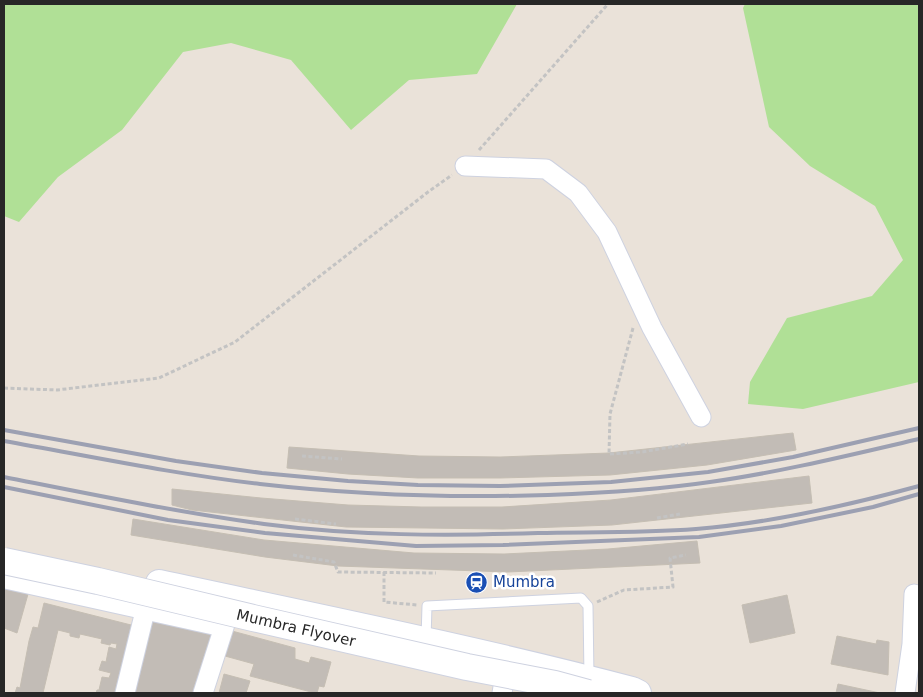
<svg xmlns="http://www.w3.org/2000/svg" width="923" height="697" viewBox="0 0 923 697" font-family="'DejaVu Sans',sans-serif">
<style>
.green{fill:#b0e096}
.building{fill:#c2bcb6;stroke:#c5beb3}
.lines{fill:none;stroke-linecap:round;stroke-linejoin:round}
.lane-casing{stroke:#ced2e0;stroke-width:11}
.street-casing{stroke:#ced2e0;stroke-width:21}
.secondary-casing{stroke:#ced2e0;stroke-width:28}
.path{stroke:#c3c3c3;stroke-width:3;stroke-dasharray:4 2.5;stroke-linecap:butt}
.lane{stroke:#fff;stroke-width:9}
.street{stroke:#fff;stroke-width:19}
.secondary{stroke:#fff;stroke-width:26}
.rail{stroke:#9ca0b2;stroke-width:4}
.secondary-bridge-casing{stroke:#ced2e0;stroke-width:28;stroke-linecap:butt}
.secondary-bridge{stroke:#fff;stroke-width:26}
.labels{text-anchor:middle;dominant-baseline:central;stroke-width:5;stroke-linejoin:round;paint-order:stroke}
.transit-label{font-size:15px;fill:#164399;stroke:#fff;text-anchor:start}
.street-label{font-size:15px;fill:#272727;stroke:#fff}
</style>
<rect width="100%" height="100%" fill="#eae2d9"/>
<!-- green -->
<g class="green">
<polygon points="4,4 517,4 477,74 409,80 351,130 291,60 231,43 183,52 122,130 58,177 19,222 4,216"/>
<polygon points="745,4 919,4 919,382 803,409 748,404 750,382 787,318 872,296 903,260 875,206 810,166 769,127 743,8"/>
</g>
<!-- building -->
<g class="building">
<polygon points="793,433 796,450 707,465 610,475 500,478 418,478 348,474 287,468 289,447 419,456 500,457 609,453"/>
<polygon points="809,476 812,503 612,525 503,529 346,527 192,510 172,505 172,489 261,498 348,505 421,507 502,507 611,500"/>
<polygon points="133,519 264,540 414,553 504,554 608,549 697,541 700,563 508,572 338,566 265,557 131,535"/>
<polygon points="4,587 30,587 17,633 4,628"/>
<polygon points="787,595 795,633 750,643 742,605"/>
<polygon points="44,603 135,626 127,647 115,693 96,693 97,690 99,690 102,677 109,678 111,673 99,670 102,661 106,662 109,647 116,649 117,644 111,643 110,645 101,643 102,639 80,634 79,638 70,636 70,633 58,630 43,693 15,693 17,687 20,688 29,641 33,627 38,628"/>
<polygon points="150,618 215,634 196,693 132,693"/>
<polygon points="232,631 295,648 295,659 309,663 311,657 331,662 324,687 319,686 317,693 315,693 250,676 254,664 225,656"/>
<polygon points="837,636 876,644 877,640 889,642 888,675 831,664"/>
<polygon points="224,674 250,681 246,693 219,693"/>
<polygon points="838,684 880,693 836,693"/>
</g>
<g class="lines">
<defs>
<polyline id="lane" points="426,639 427,606 581,598 588,606 589,678"/>
<g id="street">
<polyline points="465,166 546,169 578,193 607,232 652,328 701,417"/>
<polyline points="125,693 146,607"/>
<polyline points="203,693 225,624"/>
<polyline points="502,693 503,687"/>
<polyline points="905,693 912,644 914,594"/>
</g>
<g id="secondary">
<polyline points="4,575 221,623"/>
<path d="M 159,583 C 317,617 476,649 632,690 L 638,693"/>
</g>
</defs>
<!-- lane casing -->
<use href="#lane" class="lane-casing"/>
<!-- street casing -->
<use href="#street" class="street-casing"/>
<!-- secondary casing -->
<use href="#secondary" class="secondary-casing"/>
<!-- path -->
<g class="path">
<polyline points="479,150 608,4"/>
<polyline points="633,328 610,414 609,454 642,452 688,444"/>
<polyline points="4,388 57,390 159,378 235,342 428,192 452,175"/>
<polyline points="302,456 342,459"/>
<polyline points="657,518 680,514"/>
<polyline points="295,519 336,524"/>
<polyline points="293,555 334,562 338,572 436,573"/>
<polyline points="384,572 384,602 417,605"/>
<polyline points="597,602 624,590 673,587 670,558 686,555"/>
</g>
<!-- lane -->
<use href="#lane" class="lane"/>
<!-- street -->
<use href="#street" class="street"/>
<!-- secondary -->
<use href="#secondary" class="secondary"/>
<!-- rail -->
<g class="rail">
<polyline points="4,430 176,461 262,473 348,481 418,485 500,486 611,482 708,472 793,457 919,428"/>
<path d="M 4,441 C 89,456 174,474 260,484 C 356,495 452,498 548,495 C 602,493 656,490 710,482 C 781,472 850,455 919,439"/>
<path d="M 4,477 C 90,494 177,512 264,524 C 355,536 447,536 538,533 C 591,532 644,533 696,529 C 772,523 846,506 919,486"/>
<polyline points="4,487 168,520 265,533 416,546 503,545 699,537 781,526 873,507 919,494"/>
</g>
<defs>
<polyline id="secondary-bridge" points="4,561 98,581 253,618 467,667 555,684 588,693"/>
</defs>
<!-- secondary-bridge casing -->
<use href="#secondary-bridge" class="secondary-bridge-casing"/>
<!-- secondary-bridge -->
<use href="#secondary-bridge" class="secondary-bridge"/>
</g>
<!-- icons -->
<defs>
<symbol id="station-disc" viewBox="-11 -11 22 22"><circle r="9.5" fill="#1a4fb4" stroke="#fff"/><path d="M-3-6H3Q5-6 5-4V2Q5 4 3 4L4.5 6H3L1.5 4h-3L-3 6H-4.5L-3 4Q-5 4-5 2V-4Q-5-6-3-6ZM-3.5-4v3h7v-3ZM-3.5 1v1.5H-2V1ZM2 1v1.5H3.5V1Z" fill="#fff"/></symbol>
</defs>
<g fill-rule="evenodd">
<use href="#station-disc" x="464" y="570" width="25" height="25"/>
</g>
<g class="labels">
<!-- transit labels -->
<g class="transit-label">
<text x="493" y="582">Mumbra</text>
</g>
<!-- street labels -->
<g class="street-label">
<text transform="translate(296 628) rotate(13)">Mumbra Flyover</text>
</g>
</g>
<!-- border -->
<rect width="923" height="697" fill="none" stroke="#272727" stroke-width="10"/>
</svg>
